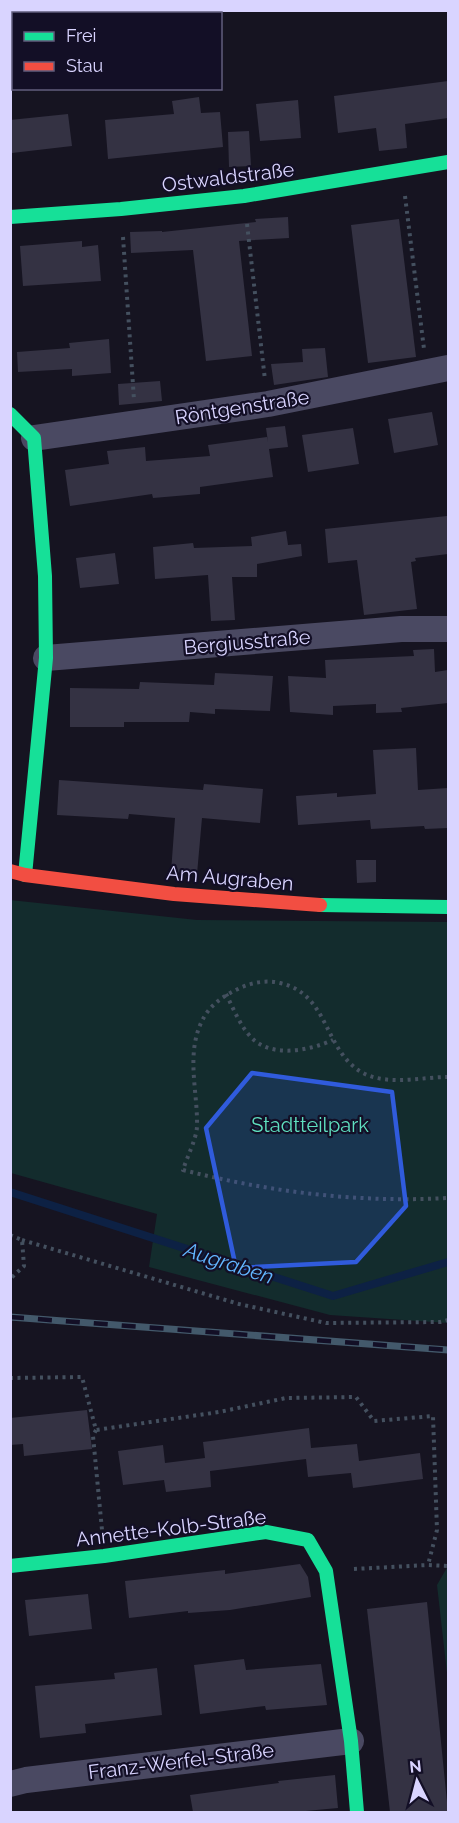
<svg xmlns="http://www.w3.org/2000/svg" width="459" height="1823" viewBox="0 0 459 1823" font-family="Raleway,sans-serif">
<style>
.green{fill:#132c2d}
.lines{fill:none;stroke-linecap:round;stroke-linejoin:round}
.stream{stroke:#0d2144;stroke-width:8}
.building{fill:#343243}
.path{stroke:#44505f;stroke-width:4;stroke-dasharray:3 4.5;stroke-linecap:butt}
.street{stroke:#4a4962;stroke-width:26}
.fast{stroke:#16e098;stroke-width:14}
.jam{stroke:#f24e42;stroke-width:14}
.rail-casing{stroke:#43596b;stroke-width:7}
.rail{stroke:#130f26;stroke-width:4.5;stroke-dasharray:14;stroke-linecap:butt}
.marked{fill:#305bdc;fill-opacity:0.2;stroke:#305bdc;stroke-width:4.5;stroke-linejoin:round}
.labels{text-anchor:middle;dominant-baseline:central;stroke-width:4.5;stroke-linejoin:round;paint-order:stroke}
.street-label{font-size:20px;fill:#d9d4ff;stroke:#130f26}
.park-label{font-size:20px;fill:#5fe0c0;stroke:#130f26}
.water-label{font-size:21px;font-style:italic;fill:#62b6ff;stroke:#130f26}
</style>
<rect width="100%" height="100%" fill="#161421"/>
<!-- green -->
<g class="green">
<polygon points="10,900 197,920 448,922 448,1323 330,1315 149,1267 157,1214 11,1173"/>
<polygon points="448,1566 448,1682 437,1585"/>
</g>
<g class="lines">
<!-- stream -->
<polyline class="stream" points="10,1192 333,1296 448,1262"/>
</g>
<!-- building -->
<g class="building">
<polygon points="448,81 448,118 405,124 407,148 379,151 376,128 338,133 334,96"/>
<polygon points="199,97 201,113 220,112 223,147 108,159 105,120 174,114 172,101"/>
<polygon points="298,100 301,138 260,141 256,104"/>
<polygon points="68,114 72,146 12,153 10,120"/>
<polygon points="249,131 251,166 229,167 228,132"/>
<polygon points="288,217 289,238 239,241 252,356 206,361 193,250 131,253 130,232 162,231 162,232 256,222 255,219"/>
<polygon points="399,219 416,357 368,363 351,225"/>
<polygon points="82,241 82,247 98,245 101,281 23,286 20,246"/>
<polygon points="109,339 111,373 72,376 72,369 18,372 17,352 70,348 69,343"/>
<polygon points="325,348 328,377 274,385 271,364 303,362 302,349"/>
<polygon points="160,381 162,401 119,405 118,384"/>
<polygon points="432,412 438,445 394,453 388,419"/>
<polygon points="285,426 288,447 269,449 273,477 200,487 200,494 153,498 152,494 70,506 65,470 109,464 107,451 145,447 146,461 210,456 208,445 267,437 268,442 266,428"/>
<polygon points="353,428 359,464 308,472 302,435"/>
<polygon points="447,516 448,554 415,558 416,561 411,562 417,609 364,615 357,560 328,563 325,529"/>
<polygon points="286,531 288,545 301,544 302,556 257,564 257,577 232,577 235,620 211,621 208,575 155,579 153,547 193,543 194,548 252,546 251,537"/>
<polygon points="115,553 119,584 80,588 76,558"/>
<polygon points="434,649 435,672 448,670 448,703 401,708 402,712 376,713 376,704 333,706 333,715 290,712 288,676 326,678 325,660 414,656 413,650"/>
<polygon points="215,673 273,676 270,711 215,709 215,714 190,712 189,722 124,722 124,727 70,727 70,688 139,689 140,682 214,685"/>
<polygon points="416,748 418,790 448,788 448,828 425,829 424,826 371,829 370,820 298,825 296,796 337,793 337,797 376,794 373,750"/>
<polygon points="59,780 203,790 204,784 263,789 260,823 202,818 197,874 171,872 175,818 129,814 128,819 57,815"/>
<polygon points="356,860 376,860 376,882 357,883"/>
<polygon points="87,1410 92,1449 24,1456 23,1444 10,1445 10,1418"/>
<polygon points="309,1428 311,1448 357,1444 359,1461 420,1453 423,1479 353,1488 351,1473 308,1477 306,1459 210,1471 211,1487 166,1492 164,1480 123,1485 118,1451 163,1445 165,1463 205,1458 203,1442"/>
<polygon points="300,1564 308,1577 311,1597 230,1610 188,1613 188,1611 129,1618 125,1581 225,1570 225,1574"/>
<polygon points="88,1594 92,1629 29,1636 25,1600"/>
<polygon points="427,1602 448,1812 390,1812 367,1609"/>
<polygon points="244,1659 246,1670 321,1664 327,1705 266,1710 265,1706 200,1714 194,1665"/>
<polygon points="157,1668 162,1715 85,1724 86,1733 40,1738 35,1686 115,1679 114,1673"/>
<polygon points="335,1775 338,1808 295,1812 193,1812 190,1795 279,1783 278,1781"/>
</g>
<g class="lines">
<!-- path -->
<g class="path">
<polyline points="405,196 424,349"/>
<polyline points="247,224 265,380"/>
<polyline points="123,237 134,400"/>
<path d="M 226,994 C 233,1008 239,1023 249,1035 C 269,1059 308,1051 333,1040"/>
<path d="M 448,1077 C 422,1077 388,1086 363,1073 C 323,1051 330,994 280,983 C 267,980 253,982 240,988 C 223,996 209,1005 201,1023 C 186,1056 198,1093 197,1127 C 196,1140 187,1157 183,1170 C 270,1192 358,1203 448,1198"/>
<polyline points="10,1235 22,1240 24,1266 10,1279"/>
<polyline points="22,1240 239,1304 326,1323 440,1322 448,1320"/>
<polyline points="10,1378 82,1377 96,1430 219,1412 286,1398 356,1397 374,1421 433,1416 437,1530 428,1565"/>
<polyline points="96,1430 93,1436 102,1530"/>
<polyline points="354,1569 428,1565 448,1566"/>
</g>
<!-- street -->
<g class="street">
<polyline points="34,438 268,404 448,368"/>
<polyline points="46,658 401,629 448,629"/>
<polyline points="10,1784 26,1780 351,1741"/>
</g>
<!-- fast -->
<g class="fast">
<polyline points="10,217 121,209 244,196 448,162"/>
<polyline points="10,414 34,438 45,576 46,658 25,875"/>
<polyline points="320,905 448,907"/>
<polyline points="10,1566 104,1556 266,1532 308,1540 326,1571 351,1741 357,1812"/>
</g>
<!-- jam -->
<polyline class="jam" points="10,871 25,875 174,894 320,905"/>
<defs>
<polyline id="rail" points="10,1317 448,1350"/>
</defs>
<!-- rail casing -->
<use href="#rail" class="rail-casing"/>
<!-- rail -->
<use href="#rail" class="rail"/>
</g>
<!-- marked area -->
<path class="marked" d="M 252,1073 L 392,1092 L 406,1206 L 356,1262 L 236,1268 L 206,1128 Z"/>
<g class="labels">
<!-- street labels -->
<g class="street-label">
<text transform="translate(228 177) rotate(-7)">Ostwaldstraße</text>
<text transform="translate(242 407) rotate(-9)">Röntgenstraße</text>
<text transform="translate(247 642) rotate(-5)">Bergiusstraße</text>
<text transform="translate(230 878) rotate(5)">Am Augraben</text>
<text transform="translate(171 1528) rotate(-7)">Annette-Kolb-Straße</text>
<text transform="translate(181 1761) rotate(-7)">Franz-Werfel-Straße</text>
</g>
<!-- park labels -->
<g class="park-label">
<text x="310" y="1125">Stadtteilpark</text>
</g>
<!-- water labels -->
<g class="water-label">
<text transform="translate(229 1263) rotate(18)">Augraben</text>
</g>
</g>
<!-- border -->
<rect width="459" height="1823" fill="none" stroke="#d9d4ff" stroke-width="24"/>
<!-- legend -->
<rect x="12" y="12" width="210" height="78" fill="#130f26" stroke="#625e7d" stroke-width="1.5"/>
<rect x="24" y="32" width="30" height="9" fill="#16e098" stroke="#625e7d" stroke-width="1.5"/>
<text x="66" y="42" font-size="18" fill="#d9d4ff">Frei</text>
<rect x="24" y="62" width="30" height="9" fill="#f24e42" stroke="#625e7d" stroke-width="1.5"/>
<text x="66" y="72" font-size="18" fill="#d9d4ff">Stau</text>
<!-- north arrow -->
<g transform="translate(417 1781) rotate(354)" stroke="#130f26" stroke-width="4.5" paint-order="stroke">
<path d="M0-4.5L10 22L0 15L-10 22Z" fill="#d9d4ff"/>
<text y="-9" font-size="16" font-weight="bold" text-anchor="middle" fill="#d9d4ff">N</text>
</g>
</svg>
